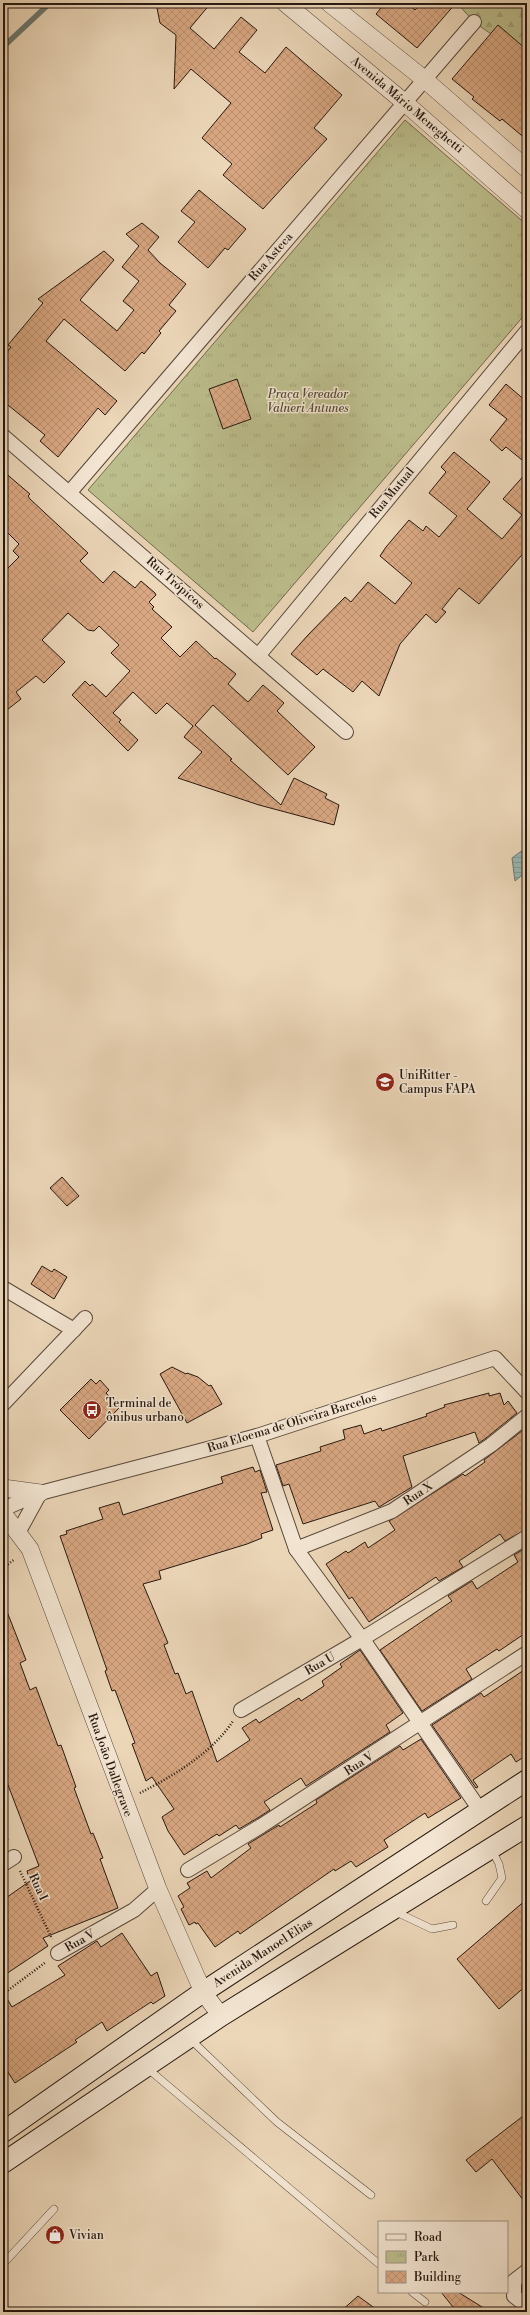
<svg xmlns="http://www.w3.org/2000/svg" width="530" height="2315" viewBox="0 0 530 2315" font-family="'Libre Bodoni',serif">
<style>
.forest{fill:url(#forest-firs);stroke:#726a4e}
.park{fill:url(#park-tufts);stroke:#726a4e}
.water{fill:url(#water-rules);stroke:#6b7872}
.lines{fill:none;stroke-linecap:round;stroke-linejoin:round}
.stream{stroke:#6b7872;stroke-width:5.5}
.building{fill:url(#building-cross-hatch);stroke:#271810}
.service-casing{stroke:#58483a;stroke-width:8}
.minor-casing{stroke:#58483a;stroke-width:16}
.tertiary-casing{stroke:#58483a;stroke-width:18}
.secondary-casing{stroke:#271810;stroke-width:22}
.path{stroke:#271810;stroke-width:2.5;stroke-dasharray:1 2;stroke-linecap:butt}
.service{stroke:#f3e5d2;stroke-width:7}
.minor{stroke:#f3e5d2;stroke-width:14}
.tertiary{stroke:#f3e5d2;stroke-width:17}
.secondary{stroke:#f3e5d2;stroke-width:20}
.labels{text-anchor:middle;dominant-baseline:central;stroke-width:3;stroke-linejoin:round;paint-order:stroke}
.street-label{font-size:12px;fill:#271810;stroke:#f3e5d2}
.park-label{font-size:12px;font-style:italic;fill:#544a35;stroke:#f3e5d2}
.poi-label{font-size:12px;fill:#271810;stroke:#f3e5d2;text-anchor:start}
</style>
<defs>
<pattern id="forest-firs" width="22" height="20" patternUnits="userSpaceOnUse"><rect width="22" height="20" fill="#bcbd8c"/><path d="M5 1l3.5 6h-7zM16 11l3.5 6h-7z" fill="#a2a278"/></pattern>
<pattern id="park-tufts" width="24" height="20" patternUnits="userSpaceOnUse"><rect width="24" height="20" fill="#bcbd8c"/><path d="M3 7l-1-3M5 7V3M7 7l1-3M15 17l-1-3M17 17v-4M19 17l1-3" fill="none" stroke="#a2a278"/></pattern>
<pattern id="water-rules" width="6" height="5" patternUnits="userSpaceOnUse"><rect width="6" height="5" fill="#99b8b4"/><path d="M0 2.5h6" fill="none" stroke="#849d9a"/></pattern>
<pattern id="building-cross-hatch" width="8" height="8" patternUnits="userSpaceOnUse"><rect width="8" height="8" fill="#d9a883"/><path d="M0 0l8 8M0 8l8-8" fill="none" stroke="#ba9070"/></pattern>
</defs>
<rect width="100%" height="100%" fill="#ecd7b9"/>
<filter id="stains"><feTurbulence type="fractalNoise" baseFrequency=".005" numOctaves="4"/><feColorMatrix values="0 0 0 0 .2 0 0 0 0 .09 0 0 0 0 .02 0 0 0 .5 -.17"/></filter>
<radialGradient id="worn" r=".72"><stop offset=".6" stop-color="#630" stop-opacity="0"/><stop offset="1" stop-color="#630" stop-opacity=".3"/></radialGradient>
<!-- forest -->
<polygon class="forest" points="457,3 527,3 527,59 474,22"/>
<!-- park -->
<polygon class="park" points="405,120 527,225 527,312 253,632 88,490"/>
<!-- water -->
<polygon class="water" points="527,847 527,871 515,881 512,858"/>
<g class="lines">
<!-- stream -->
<polyline class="stream" points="3,47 50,3"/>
</g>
<!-- building -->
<g class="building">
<polygon points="156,3 211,3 190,28 214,49 241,17 257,30 239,52 265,73 286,47 342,95 314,128 327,139 263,209 223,175 232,164 202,138 231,103 191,69 174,89 176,35 160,23"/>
<polygon points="385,3 406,3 415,10 421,3 456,3 417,48 376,14"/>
<polygon points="498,25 527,50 527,140 502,119 500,121 472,99 474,97 452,79"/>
<polygon points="199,190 246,229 228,250 225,248 208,268 178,242 195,222 181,211"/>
<polygon points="142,223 159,237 148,250 160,263 186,284 169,305 176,311 159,331 161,333 144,354 142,352 125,371 64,319 46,341 117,401 105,415 98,408 58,457 40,441 45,435 3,401 3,357 11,347 8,345 43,303 38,299 104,251 114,260 80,300 117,331 134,310 123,301 139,281 122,267 139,246 126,234"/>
<polygon points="237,379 251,419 223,429 209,389"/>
<polygon points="506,384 527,402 527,464 506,447 502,451 490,440 507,419 489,405"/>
<polygon points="454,452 490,482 467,509 502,539 522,515 503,499 527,472 527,549 479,604 459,588 442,609 446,612 436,623 426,614 400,644 379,696 362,681 353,692 323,669 317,675 291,654 308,635 345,597 351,602 368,582 395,604 412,583 380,556 386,547 409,520 423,531 426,526 439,537 457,516 429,493 446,472 441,467"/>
<polygon points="3,471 30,494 28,496 30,499 88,553 80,561 103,583 114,571 135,588 141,581 155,593 156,595 149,602 154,607 152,609 172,627 161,638 180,657 196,641 215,659 216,658 236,674 228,684 248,702 263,685 284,703 277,711 315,747 288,775 213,705 195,725 232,759 230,760 281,805 294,778 327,794 325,798 339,805 334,825 259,805 178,778 202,752 184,737 193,726 167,703 156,714 133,692 113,713 121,720 119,722 138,740 128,751 72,695 85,681 90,686 92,684 106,697 130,671 111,653 119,645 99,626 94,631 88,630 68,613 42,640 65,662 44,683 36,676 16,692 21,699 3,713 3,573 19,557 13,551 19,544 3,528"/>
<polygon points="62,1177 79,1196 67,1206 50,1188"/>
<polygon points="42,1266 52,1272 54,1269 67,1277 54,1299 31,1284"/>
<polygon points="172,1367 186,1374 187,1373 198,1377 209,1386 211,1385 222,1404 187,1423 160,1374"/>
<polygon points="91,1379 96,1384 100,1380 109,1390 106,1393 120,1407 89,1439 60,1410"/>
<polygon points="489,1393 489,1396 500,1393 504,1405 508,1401 517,1413 486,1438 479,1443 475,1432 403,1456 412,1487 379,1507 375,1501 303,1524 289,1484 283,1486 276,1465 321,1451 320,1447 345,1439 343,1430 361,1425 364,1434 381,1428 382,1431 427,1416 426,1414 445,1407 444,1405"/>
<polygon points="527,1427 527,1529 505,1541 500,1534 459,1561 463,1567 439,1581 436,1577 369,1622 352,1597 349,1599 326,1564 346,1551 348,1553 365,1542 368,1548 395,1530 389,1521 463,1474 465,1476 485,1462 484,1460"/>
<polygon points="253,1467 255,1472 260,1470 267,1492 261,1493 273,1530 261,1534 262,1538 247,1544 159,1571 161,1579 143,1584 168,1643 164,1645 175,1674 178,1673 186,1694 192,1691 217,1762 250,1740 242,1728 256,1719 259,1723 299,1698 301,1701 324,1686 322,1681 342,1667 340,1664 360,1650 403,1713 386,1725 390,1732 306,1786 301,1778 264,1802 270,1810 256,1819 239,1829 236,1825 219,1836 217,1834 184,1855 168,1831 162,1817 174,1809 152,1777 146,1781 132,1744 135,1743 115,1690 112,1691 105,1671 107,1670 60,1536 67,1534 66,1531 103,1519 99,1508 119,1502 123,1515 223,1483 221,1477"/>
<polygon points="527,1547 527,1632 499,1651 497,1649 466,1669 472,1679 422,1711 380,1650 452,1601 448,1596 472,1581 477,1589 518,1562 514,1555"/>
<polygon points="4,1604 26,1660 20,1663 30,1690 36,1687 58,1746 61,1745 76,1787 74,1788 91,1834 93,1833 103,1858 100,1859 118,1908 43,1938 48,1946 3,1976 3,1900 30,1881 27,1871 39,1866 8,1785 3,1787 3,1669 8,1667 3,1653"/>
<polygon points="527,1668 527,1755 516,1762 511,1754 473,1780 478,1787 476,1788 432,1725 481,1693 484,1697"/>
<polygon points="421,1739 461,1798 428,1818 425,1813 384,1840 388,1847 356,1867 351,1861 335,1871 334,1869 240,1934 238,1931 215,1947 198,1923 196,1924 195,1922 189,1925 181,1909 184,1907 178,1896 190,1888 187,1883 207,1871 211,1878 251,1848 248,1844 279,1825 280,1827 317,1803 316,1800 400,1746 403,1750"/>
<polygon points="527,1899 527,1985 499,2009 457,1959"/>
<polygon points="122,1933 151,1976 157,1972 165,1996 153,2004 151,2002 107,2031 102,2022 75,2040 77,2042 15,2083 3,2065 3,1992 12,2007 65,1975 58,1966 97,1941 101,1947"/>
<polygon points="527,2113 527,2205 492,2159 476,2172 466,2160"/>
<polygon points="441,2292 458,2292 490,2312 457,2312"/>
<polygon points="358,2296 380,2312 340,2312"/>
</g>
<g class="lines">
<defs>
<g id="service">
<polyline points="486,1901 502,1878 499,1864 492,1850"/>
<polyline points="394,1911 432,1929 453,1925"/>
<polyline points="189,2038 277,2122 371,2195"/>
<polyline points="147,2068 379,2264"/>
<polyline points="3,2264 54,2209"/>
<polyline points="412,2292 425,2302"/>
</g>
<g id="minor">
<polyline points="3,436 346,732"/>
<polyline points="70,492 474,22"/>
<polyline points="258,656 527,331"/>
<polyline points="3,1288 74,1330"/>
<polyline points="3,1404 85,1318"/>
<polyline points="257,1436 296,1549 362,1639"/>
<polyline points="3,1509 40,1493 257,1436 495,1358 527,1392"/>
<polyline points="18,1533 40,1493"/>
<polyline points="296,1549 392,1511 491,1445 527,1416"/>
<polyline points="366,1644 480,1810"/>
<polyline points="241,1710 362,1639 527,1537"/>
<polyline points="3,1864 14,1857"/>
<polyline points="188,1870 261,1826 527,1653"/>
<polyline points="58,1953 134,1910 158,1889"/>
<polyline points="527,2271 514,2281 514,2296 527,2306"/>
</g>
<g id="tertiary">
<polyline points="285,3 404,102 527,210"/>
<polyline points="329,3 424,79 527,169"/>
<polyline points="3,1488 40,1493"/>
<polyline points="3,1513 30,1549 158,1889 203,1992 221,2016"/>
</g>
<g id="secondary">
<polyline points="3,2132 203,1992 527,1780"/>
<polyline points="3,2163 221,2016 527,1826"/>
</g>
</defs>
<!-- service casing -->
<use href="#service" class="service-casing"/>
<!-- minor casing -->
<use href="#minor" class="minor-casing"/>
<!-- tertiary casing -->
<use href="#tertiary" class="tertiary-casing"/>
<!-- secondary casing -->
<use href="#secondary" class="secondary-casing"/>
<!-- path -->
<g class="path">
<polyline points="3,1568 15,1559"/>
<path d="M 140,1793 C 173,1776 212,1753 233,1721"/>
<polyline points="3,1828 8,1842"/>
<polyline points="20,1871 52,1939"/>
<polyline points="3,1994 46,1962"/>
</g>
<!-- service -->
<use href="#service" class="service"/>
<!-- minor -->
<use href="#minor" class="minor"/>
<!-- tertiary -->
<use href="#tertiary" class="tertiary"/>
<!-- secondary -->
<use href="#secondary" class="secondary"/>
</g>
<!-- icons -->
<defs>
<symbol id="university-disc" viewBox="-11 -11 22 22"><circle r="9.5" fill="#8f2418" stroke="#f3e5d2"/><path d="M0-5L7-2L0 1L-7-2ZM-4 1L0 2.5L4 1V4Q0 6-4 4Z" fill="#fff"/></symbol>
<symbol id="bus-disc" viewBox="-11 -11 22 22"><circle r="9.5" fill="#8f2418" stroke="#f3e5d2"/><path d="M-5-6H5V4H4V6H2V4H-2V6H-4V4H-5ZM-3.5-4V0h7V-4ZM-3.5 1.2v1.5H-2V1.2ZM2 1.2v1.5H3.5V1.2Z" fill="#fff"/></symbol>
<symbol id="shop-disc" viewBox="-11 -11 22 22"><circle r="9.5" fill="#8f2418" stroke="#f3e5d2"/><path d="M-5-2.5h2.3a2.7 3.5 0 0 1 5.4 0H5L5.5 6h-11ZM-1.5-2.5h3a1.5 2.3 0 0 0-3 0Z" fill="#fff"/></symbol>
</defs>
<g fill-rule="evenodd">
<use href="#university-disc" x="374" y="1071" width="22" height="22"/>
<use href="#bus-disc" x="81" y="1399" width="22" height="22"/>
<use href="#shop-disc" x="44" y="2224" width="22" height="22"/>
</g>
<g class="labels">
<!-- street labels -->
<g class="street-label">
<text transform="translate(407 105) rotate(40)">Avenida Mário Meneghetti</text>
<text transform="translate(271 257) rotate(-49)">Rua Asteca</text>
<text transform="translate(392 493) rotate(-50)">Rua Mutual</text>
<text transform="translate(175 583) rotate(41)">Rua Trópicos</text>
<text transform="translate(292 1423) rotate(-17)">Rua Eloema de Oliveira Barcelos</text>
<text transform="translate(418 1494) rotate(-34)">Rua X</text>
<text transform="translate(320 1664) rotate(-30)">Rua U</text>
<text transform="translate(359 1764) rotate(-33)">Rua V</text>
<text transform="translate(110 1765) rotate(70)">Rua João Dallegrave</text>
<text transform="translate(38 1887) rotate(65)">Rua I</text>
<text transform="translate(80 1941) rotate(-30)">Rua V</text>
<text transform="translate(263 1953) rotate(-33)">Avenida Manoel Elias</text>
</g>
<!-- park labels -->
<g class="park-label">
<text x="308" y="394">Praça Vereador<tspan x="308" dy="14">Valneri Antunes</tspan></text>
</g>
<!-- poi labels -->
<g class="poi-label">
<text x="399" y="1075">UniRitter -<tspan x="399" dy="14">Campus FAPA</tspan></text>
<text x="106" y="1403">Terminal de<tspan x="106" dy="14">ônibus urbano</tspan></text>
<text x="69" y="2235">Vivian</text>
</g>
</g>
<!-- margin -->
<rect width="530" height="2315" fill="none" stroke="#ecd7b9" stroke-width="16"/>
<rect x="4" y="4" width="522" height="2307" fill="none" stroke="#271810" stroke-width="2"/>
<rect x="8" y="8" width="514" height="2299" fill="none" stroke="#271810"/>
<!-- legend -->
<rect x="378" y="2221" width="130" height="72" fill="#f3e5d2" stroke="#a19384"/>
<rect x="386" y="2234" width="20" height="6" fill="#f3e5d2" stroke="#a19384"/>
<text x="414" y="2241" font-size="12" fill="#271810">Road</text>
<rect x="386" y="2251" width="20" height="12" fill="url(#park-tufts)" stroke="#a19384"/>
<text x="414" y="2261" font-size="12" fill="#271810">Park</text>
<rect x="386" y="2271" width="20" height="12" fill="url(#building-cross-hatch)" stroke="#a19384"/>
<text x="414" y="2281" font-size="12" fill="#271810">Building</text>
<rect width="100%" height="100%" filter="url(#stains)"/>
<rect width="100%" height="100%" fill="url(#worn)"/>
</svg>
